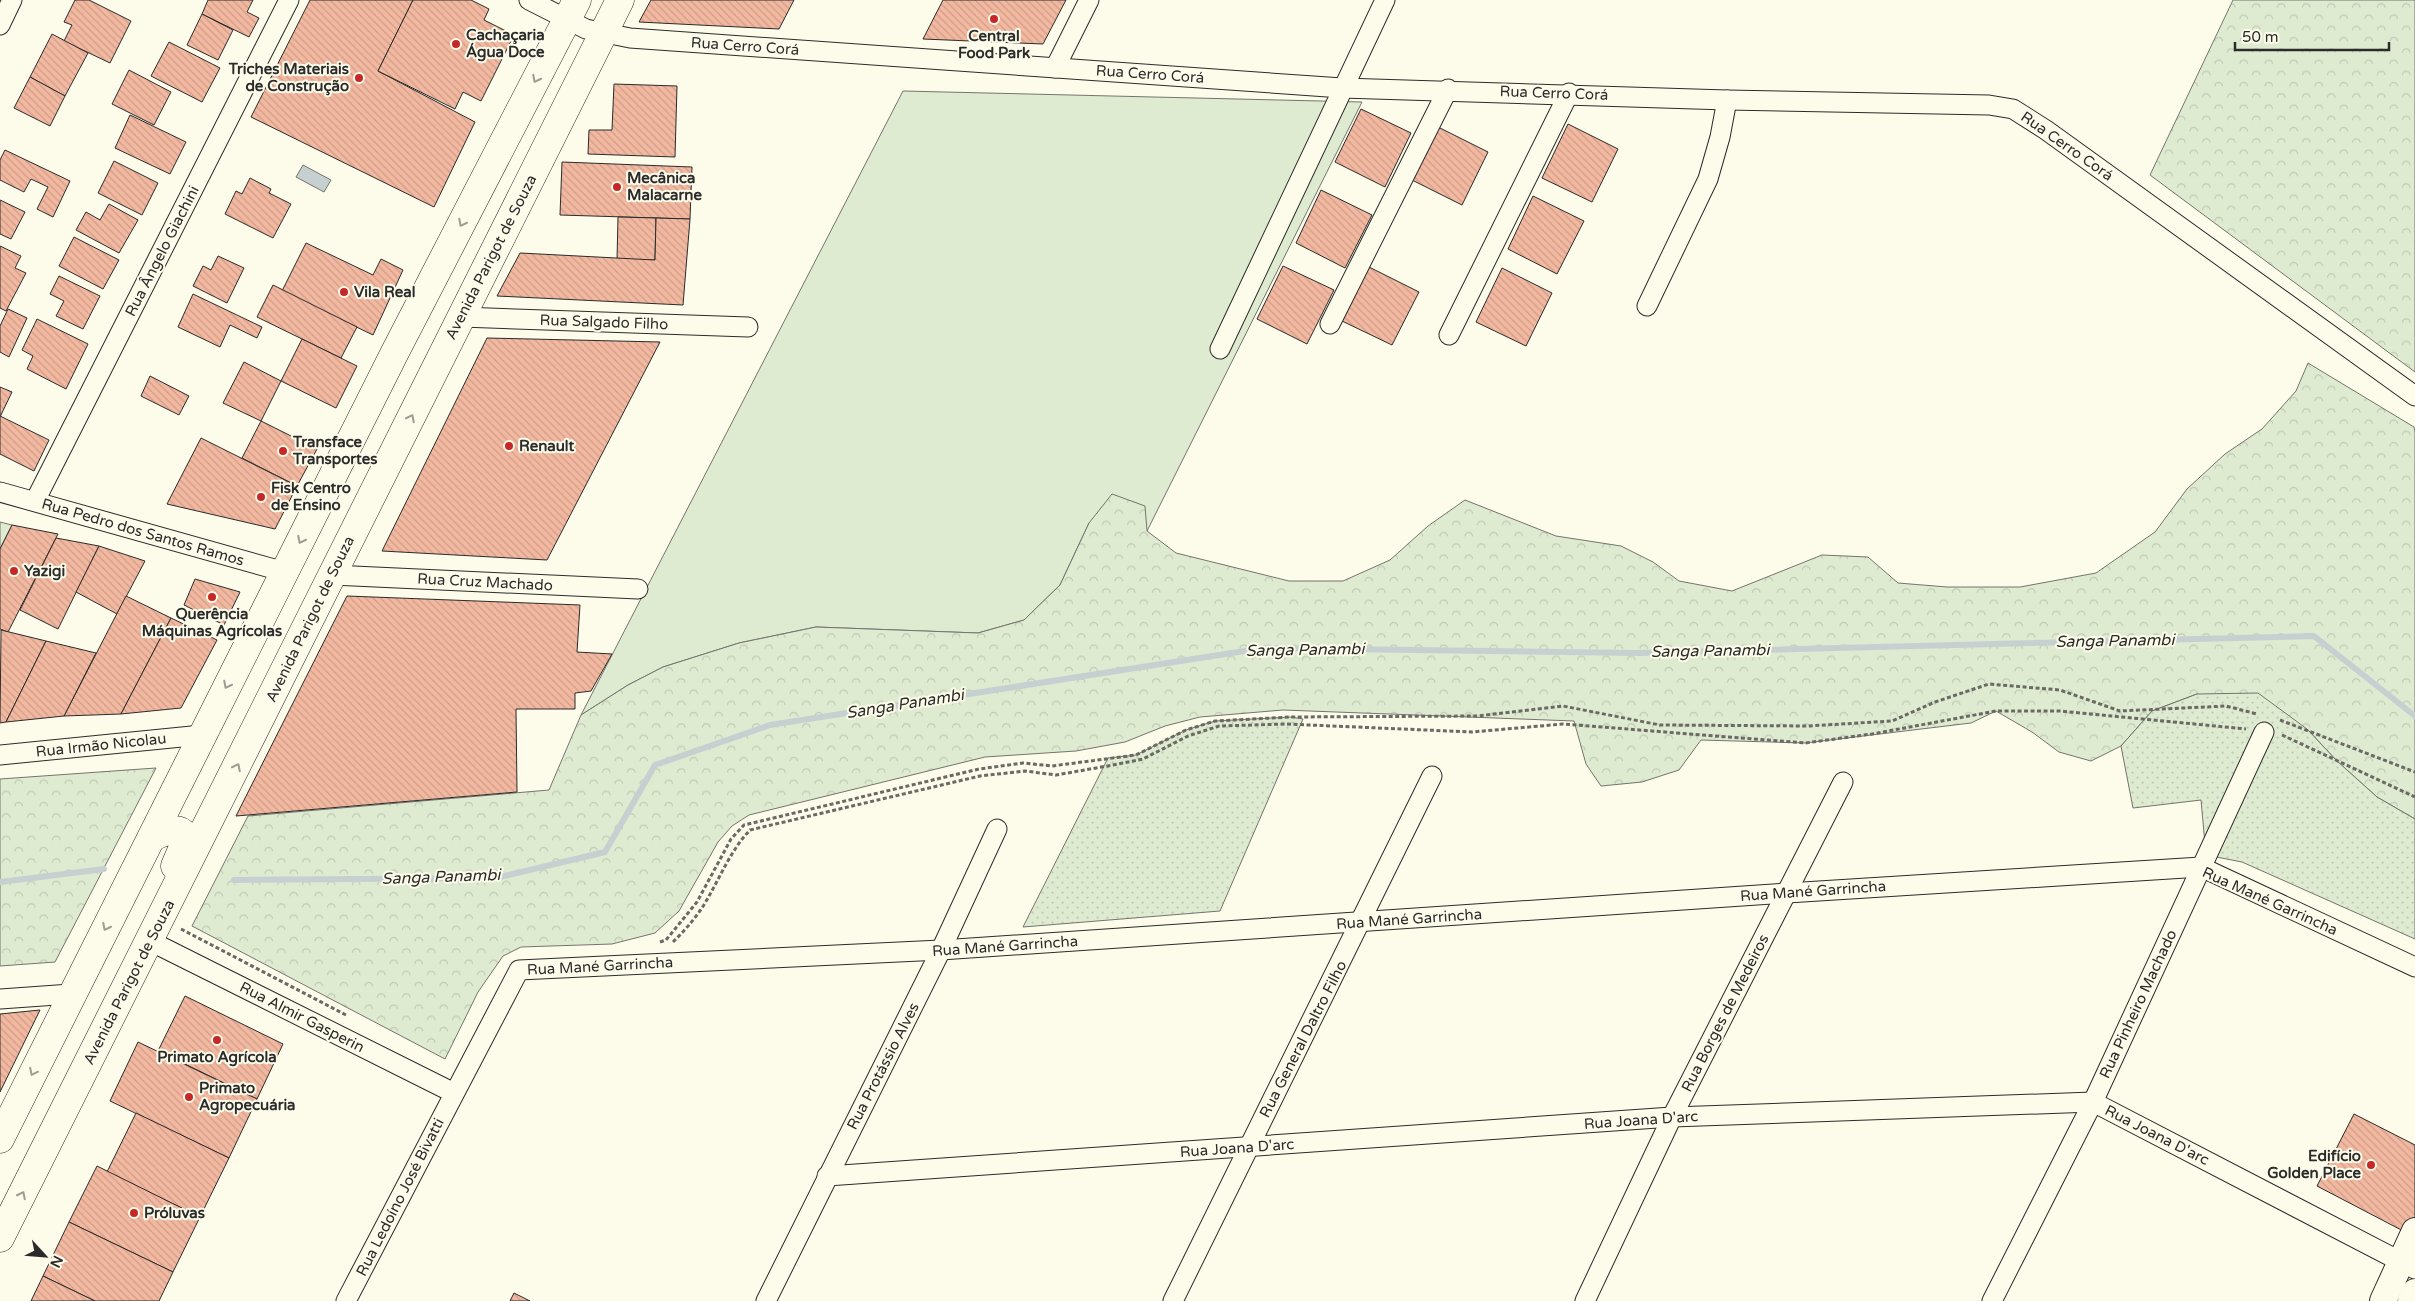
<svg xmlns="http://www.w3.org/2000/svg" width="2415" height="1301" viewBox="0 0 2415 1301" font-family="'Varela Round',sans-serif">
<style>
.green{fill:#deebd1;stroke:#74746e}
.forest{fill:url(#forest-crowns);stroke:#74746e}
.park{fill:url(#park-dots);stroke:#74746e}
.water{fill:#c7d0d0;stroke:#74746e}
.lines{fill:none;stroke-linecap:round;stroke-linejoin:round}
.stream{stroke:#c7d0d0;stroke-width:6}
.building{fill:url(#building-back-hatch);stroke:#2b2b2b}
.street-casing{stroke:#2b2b2b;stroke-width:21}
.secondary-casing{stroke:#2b2b2b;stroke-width:28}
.primary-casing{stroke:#2b2b2b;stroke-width:29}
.path{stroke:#6a6964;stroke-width:3;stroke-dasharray:4 2.5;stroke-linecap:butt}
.street{stroke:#fdfbea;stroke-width:19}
.secondary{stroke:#fdfbea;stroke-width:26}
.primary{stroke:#fdfbea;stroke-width:28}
.oneway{stroke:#9e9d94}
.poi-dot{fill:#c62828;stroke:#fdfbea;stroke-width:2}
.labels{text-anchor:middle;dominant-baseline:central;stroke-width:4;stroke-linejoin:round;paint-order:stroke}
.poi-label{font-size:15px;font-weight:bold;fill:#2b2b2b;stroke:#fdfbea;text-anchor:start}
.street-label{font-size:15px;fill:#2b2b2b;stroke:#fdfbea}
.water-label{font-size:16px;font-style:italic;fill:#2b2b2b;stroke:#fdfbea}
</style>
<defs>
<pattern id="forest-crowns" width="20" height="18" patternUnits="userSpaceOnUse" patternTransform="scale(1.25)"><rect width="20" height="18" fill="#deebd1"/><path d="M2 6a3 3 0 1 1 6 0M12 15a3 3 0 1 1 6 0" fill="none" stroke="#bfcab4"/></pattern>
<pattern id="park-dots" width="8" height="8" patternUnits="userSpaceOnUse" patternTransform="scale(1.25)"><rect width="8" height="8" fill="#deebd1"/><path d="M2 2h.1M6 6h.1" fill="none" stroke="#bfcab4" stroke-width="1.8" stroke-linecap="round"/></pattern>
<pattern id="building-back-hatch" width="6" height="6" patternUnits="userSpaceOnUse" patternTransform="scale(1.25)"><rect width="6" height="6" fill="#f2b8a0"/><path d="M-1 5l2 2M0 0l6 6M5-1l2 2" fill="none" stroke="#d09e8a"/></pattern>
</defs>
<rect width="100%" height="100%" fill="#fdfbea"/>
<!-- green -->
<g class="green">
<polygon points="903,91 1362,102 1147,531 1089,523 1060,585 1024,620 978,633 816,627 739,643 663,667 628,685 581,715"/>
<polygon points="0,522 12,525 0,549"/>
</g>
<!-- forest -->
<g class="forest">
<polygon points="2233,0 2415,0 2415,372 2150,175"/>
<polygon points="2308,363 2414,427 2415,432 2415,819 2377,797 2337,761 2307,729 2197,694 2152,711 2121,746 2091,761 2059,752 2032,732 1996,711 1971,723 1805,743 1701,740 1679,770 1642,782 1601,786 1586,764 1574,721 1283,710 1200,717 1165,726 1125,742 1076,751 985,757 749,815 732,826 718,842 679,911 655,933 612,944 521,947 503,956 478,992 445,1059 192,926 248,816 549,790 581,715 628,685 663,667 739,643 816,627 978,633 1024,620 1060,585 1089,523 1112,494 1145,506 1147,531 1176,553 1289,581 1343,581 1390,560 1428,526 1465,500 1556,536 1621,546 1653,562 1679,581 1732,591 1822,555 1868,557 1898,583 1947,587 2020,587 2096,573 2155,532 2187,489 2225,454 2262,429 2296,391"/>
<polygon points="156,768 55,962 0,966 0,779"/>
</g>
<!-- park -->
<g class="park">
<polygon points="2258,693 2307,729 2337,761 2377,797 2415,819 2415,939 2242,862 2206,855 2201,800 2133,808 2121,746 2152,711 2197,694"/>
<polygon points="1291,717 1303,719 1220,911 1023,927 1108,758 1136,755 1186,730 1215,721"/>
</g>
<!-- water -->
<polygon class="water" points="303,165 331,180 324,192 296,177"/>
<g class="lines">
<!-- stream -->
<g class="stream">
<polyline points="234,880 496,878 605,852 655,765 770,725 1264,648 1639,653 2314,636 2415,716"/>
<polyline points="0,882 104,869"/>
</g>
</g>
<!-- building -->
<g class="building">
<polygon points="75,0 89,0 131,21 110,63 64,41 72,25 64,22"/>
<polygon points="208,0 253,0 247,12 259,18 249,37 202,14"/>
<polygon points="310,0 413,0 378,71 475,122 434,207 251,117"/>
<polygon points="413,0 471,0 489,9 484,20 514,35 481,101 463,92 455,109 378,71"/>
<polygon points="651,0 794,0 779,29 639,22"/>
<polygon points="943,0 1066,0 1043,44 923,39"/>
<polygon points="202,14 233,30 218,60 187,45"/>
<polygon points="52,34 88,53 65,96 30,77"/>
<polygon points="169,42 220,68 202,102 151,76"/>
<polygon points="129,70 171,92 154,125 112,104"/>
<polygon points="30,77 65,96 50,126 14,108"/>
<polygon points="614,84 677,86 675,157 588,154 589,130 612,130"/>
<polygon points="1361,109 1411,133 1385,187 1335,162"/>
<polygon points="130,115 186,142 170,174 115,148"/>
<polygon points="1568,124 1618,149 1592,202 1542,178"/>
<polygon points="1438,127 1488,152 1462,205 1412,180"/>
<polygon points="5,150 70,181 53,217 37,209 48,187 31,179 24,192 0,180 0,160"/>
<polygon points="114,161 158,183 142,215 98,193"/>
<polygon points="562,162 692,167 690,219 560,215"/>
<polygon points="250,178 271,189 269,193 291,204 273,238 225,214 236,191 242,194"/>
<polygon points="1321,190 1372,215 1345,268 1296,243"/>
<polygon points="1533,196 1584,221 1557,274 1508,249"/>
<polygon points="0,200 25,212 11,239 0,234"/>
<polygon points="109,204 138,220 119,253 76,230 86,212 100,220"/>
<polygon points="618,217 656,218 655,260 617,260"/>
<polygon points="656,218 690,219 683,305 497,296 520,253 655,260"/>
<polygon points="74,237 119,260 103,289 59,266"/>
<polygon points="306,243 373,275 381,259 403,270 373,335 282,291"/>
<polygon points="0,246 21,256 15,268 26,273 6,311 0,308"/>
<polygon points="218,256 244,268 227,303 193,286 203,266 211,270"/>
<polygon points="1283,266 1334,290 1307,344 1257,319"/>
<polygon points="1369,267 1419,292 1392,345 1342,321"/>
<polygon points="1502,268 1552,293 1526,346 1476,322"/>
<polygon points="59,276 100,296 83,329 56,316 64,301 50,294"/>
<polygon points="273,285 357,327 341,358 257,317"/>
<polygon points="193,294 262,327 257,338 230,325 220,347 178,327"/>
<polygon points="8,309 27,318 9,357 0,352 0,326"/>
<polygon points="37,319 88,344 66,389 27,369 33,356 22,350"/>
<polygon points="487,338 660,342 547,560 382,551"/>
<polygon points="302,339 357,366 336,408 281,381"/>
<polygon points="244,362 281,381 261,421 223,403"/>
<polygon points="150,376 189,396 179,415 141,396"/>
<polygon points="0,387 12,392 0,417"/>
<polygon points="0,416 49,440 34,471 0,454"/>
<polygon points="261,421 317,449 297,486 242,458"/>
<polygon points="201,438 297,486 275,529 167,504"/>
<polygon points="12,525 58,534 8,632 0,629 0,549"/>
<polygon points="56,538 99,546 58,629 20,610"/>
<polygon points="99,546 145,561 117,614 76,592"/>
<polygon points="195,579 240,592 224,625 184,605"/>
<polygon points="126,596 171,618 121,714 64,716"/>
<polygon points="347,596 580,605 577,652 612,654 591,691 575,693 575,709 516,709 517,792 236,816"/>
<polygon points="171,618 217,640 181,708 121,714"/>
<polygon points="1,630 46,641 6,722 0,723"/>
<polygon points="46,641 96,653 64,716 6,722"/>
<polygon points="185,996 283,1044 257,1099 158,1051"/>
<polygon points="40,1010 0,1092 0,1014"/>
<polygon points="138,1042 257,1099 229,1158 110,1101"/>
<polygon points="136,1113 229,1158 200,1217 107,1172"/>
<polygon points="2354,1114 2415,1145 2415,1222 2409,1234 2317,1186"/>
<polygon points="97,1166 200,1217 173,1272 69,1222"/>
<polygon points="69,1222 173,1272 159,1301 95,1301 43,1276"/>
<polygon points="43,1276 95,1301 31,1301"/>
<polygon points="514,1293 530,1301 510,1301"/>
</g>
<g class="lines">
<defs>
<g id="street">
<polyline points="529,0 586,29 630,38 1342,88 1727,100 1989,105 2013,109 2046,130 2415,396"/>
<polyline points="0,25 12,0"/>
<polyline points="1055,68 1089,0"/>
<polyline points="1647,306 1708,179 1720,137 1727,100"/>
<polyline points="461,317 748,327"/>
<polyline points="1330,324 1448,89"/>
<polyline points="1449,335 1569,93"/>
<polyline points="1220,349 1385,0"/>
<polyline points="0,492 285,572"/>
<polyline points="35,501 289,0"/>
<polyline points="332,575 638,589"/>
<polyline points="0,755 202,735"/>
<polyline points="150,941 454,1093"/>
<polyline points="0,999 71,994"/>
<polyline points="827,1176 1672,1117 2093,1102 2415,1269"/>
<polyline points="346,1301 519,970 941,950 1787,893 2201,867 2415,967"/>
<polyline points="766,1301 941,950 997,829"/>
<polyline points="1173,1301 1432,776"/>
<polyline points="1585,1301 1672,1117 1843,782"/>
<polyline points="1992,1301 2093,1102 2264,732"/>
</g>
<g id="secondary">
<polyline points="2383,1301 2415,1231"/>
<polyline points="2411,1301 2415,1292"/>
</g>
<g id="primary">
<path d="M 152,837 C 163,833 177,824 186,836 L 184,845 L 175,866"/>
<polyline points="0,1139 394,354 577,0"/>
<polyline points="0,1238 620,0"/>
</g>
</defs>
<!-- street casing -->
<use href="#street" class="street-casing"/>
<!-- secondary casing -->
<use href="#secondary" class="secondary-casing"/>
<!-- primary casing -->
<use href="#primary" class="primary-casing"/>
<!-- path -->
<g class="path">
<polyline points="2280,720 2415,772"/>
<polyline points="2282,735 2415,797"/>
<polyline points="181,929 346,1015"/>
<polyline points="660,942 666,940 697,902 731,839 744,825 979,769 1023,763 1052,766 1136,755 1186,730 1215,721 1291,717 1477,716 1563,706 1660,725 1808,726 1892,721 1935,702 1989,684 2060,690 2120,711 2226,706 2257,714"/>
<path d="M 673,942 C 685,930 696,918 705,903 C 720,878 730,851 750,830 L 980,776 L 1025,771 L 1056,775 L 1113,765 L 1143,759 L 1188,736 L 1219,726 L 1286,724 L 1472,732 L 1563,724 L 1805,743 L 1872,734 L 1996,711 L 2060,711 L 2246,729"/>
</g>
<!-- street -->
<use href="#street" class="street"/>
<!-- secondary -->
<use href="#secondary" class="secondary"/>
<!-- primary -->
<use href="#primary" class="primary"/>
</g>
<!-- one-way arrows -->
<defs><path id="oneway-chevron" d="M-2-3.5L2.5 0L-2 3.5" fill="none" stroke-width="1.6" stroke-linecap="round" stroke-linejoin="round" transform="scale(1.25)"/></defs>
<g class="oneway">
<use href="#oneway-chevron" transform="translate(536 79) rotate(117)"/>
<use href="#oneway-chevron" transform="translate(462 223) rotate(117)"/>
<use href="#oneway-chevron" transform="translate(411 418) rotate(-63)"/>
<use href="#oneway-chevron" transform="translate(301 540) rotate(117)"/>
<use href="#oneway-chevron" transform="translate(227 685) rotate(117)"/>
<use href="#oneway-chevron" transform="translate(237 767) rotate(-63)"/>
<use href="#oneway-chevron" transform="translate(106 927) rotate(117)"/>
<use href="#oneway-chevron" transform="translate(33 1072) rotate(116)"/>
<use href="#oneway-chevron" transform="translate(22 1195) rotate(-63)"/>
</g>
<!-- markers -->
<g class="poi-dot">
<circle cx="994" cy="19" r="5"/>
<circle cx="456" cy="44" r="5"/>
<circle cx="359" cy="78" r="5"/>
<circle cx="617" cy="187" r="5"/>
<circle cx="344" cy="292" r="5"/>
<circle cx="509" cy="446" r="5"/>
<circle cx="283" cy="451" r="5"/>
<circle cx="261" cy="497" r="5"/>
<circle cx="14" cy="571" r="5"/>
<circle cx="212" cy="597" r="5"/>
<circle cx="217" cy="1040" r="5"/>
<circle cx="189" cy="1097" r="5"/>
<circle cx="2371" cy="1165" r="5"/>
<circle cx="134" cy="1213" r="5"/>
</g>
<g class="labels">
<!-- poi labels -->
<g class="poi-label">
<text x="466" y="35">Cachaçaria<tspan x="466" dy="17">Água Doce</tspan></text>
<text x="994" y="36" text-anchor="middle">Central<tspan x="994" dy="17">Food Park</tspan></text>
<text x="349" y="69" text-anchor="end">Triches Materiais<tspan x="349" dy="17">de Construção</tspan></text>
<text x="627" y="178">Mecânica<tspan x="627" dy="17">Malacarne</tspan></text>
<text x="354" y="292">Vila Real</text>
<text x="293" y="442">Transface<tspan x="293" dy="17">Transportes</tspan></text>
<text x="519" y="446">Renault</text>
<text x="271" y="488">Fisk Centro<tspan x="271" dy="17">de Ensino</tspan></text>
<text x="24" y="571">Yazigi</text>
<text x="212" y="614" text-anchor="middle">Querência<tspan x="212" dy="17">Máquinas Agrícolas</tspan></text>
<text x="217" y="1057" text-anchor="middle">Primato Agrícola</text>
<text x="199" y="1088">Primato<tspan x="199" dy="17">Agropecuária</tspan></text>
<text x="2361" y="1156" text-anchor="end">Edifício<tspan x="2361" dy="17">Golden Place</tspan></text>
<text x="144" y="1213">Próluvas</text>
</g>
<!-- street labels -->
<g class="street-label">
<text transform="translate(745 46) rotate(4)">Rua Cerro Corá</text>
<text transform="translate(1150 74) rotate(4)">Rua Cerro Corá</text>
<text transform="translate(1554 93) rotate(2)">Rua Cerro Corá</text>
<text transform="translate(2067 146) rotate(35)">Rua Cerro Corá</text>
<text transform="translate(162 251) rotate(-63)">Rua Ângelo Giachini</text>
<text transform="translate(491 257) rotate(-63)">Avenida Parigot de Souza</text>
<text transform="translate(604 322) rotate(2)">Rua Salgado Filho</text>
<text transform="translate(143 532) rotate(16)">Rua Pedro dos Santos Ramos</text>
<text transform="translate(485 582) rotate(3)">Rua Cruz Machado</text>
<text transform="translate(310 619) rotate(-64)">Avenida Parigot de Souza</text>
<text transform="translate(101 745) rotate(-6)">Rua Irmão Nicolau</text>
<text transform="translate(1813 891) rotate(-4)">Rua Mané Garrincha</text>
<text transform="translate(2270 901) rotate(24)">Rua Mané Garrincha</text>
<text transform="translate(1409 919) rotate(-4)">Rua Mané Garrincha</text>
<text transform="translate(1005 946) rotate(-4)">Rua Mané Garrincha</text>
<text transform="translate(600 966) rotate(-3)">Rua Mané Garrincha</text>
<text transform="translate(129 982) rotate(-63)">Avenida Parigot de Souza</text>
<text transform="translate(2138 1004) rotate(-65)">Rua Pinheiro Machado</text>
<text transform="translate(1725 1013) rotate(-63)">Rua Borges de Medeiros</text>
<text transform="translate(302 1017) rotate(27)">Rua Almir Gasperin</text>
<text transform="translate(1303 1039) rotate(-63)">Rua General Daltro Filho</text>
<text transform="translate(883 1066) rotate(-63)">Rua Protássio Alves</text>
<text transform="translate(1641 1120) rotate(-4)">Rua Joana D'arc</text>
<text transform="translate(2157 1135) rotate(27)">Rua Joana D'arc</text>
<text transform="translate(1237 1148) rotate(-4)">Rua Joana D'arc</text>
<text transform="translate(400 1197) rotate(-63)">Rua Ledoíno José Bivatti</text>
</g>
<!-- water labels -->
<g class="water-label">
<text transform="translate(2115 641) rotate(-1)">Sanga Panambi</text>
<text transform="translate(1305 650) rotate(-1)">Sanga Panambi</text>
<text transform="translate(1710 651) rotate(-1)">Sanga Panambi</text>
<text transform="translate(905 704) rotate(-9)">Sanga Panambi</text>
<text transform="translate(441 877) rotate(-2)">Sanga Panambi</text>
</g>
</g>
<!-- north arrow -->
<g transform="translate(45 1256) rotate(116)" stroke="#fdfbea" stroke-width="4" paint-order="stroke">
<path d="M0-4L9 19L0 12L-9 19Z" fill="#2b2b2b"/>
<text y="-8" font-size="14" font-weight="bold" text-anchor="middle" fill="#2b2b2b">N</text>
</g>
<!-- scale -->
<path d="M2235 42v8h154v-8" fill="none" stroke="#2b2b2b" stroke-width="2.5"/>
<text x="2242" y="42" font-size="15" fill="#2b2b2b" stroke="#fdfbea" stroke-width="4" paint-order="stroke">50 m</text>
</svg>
